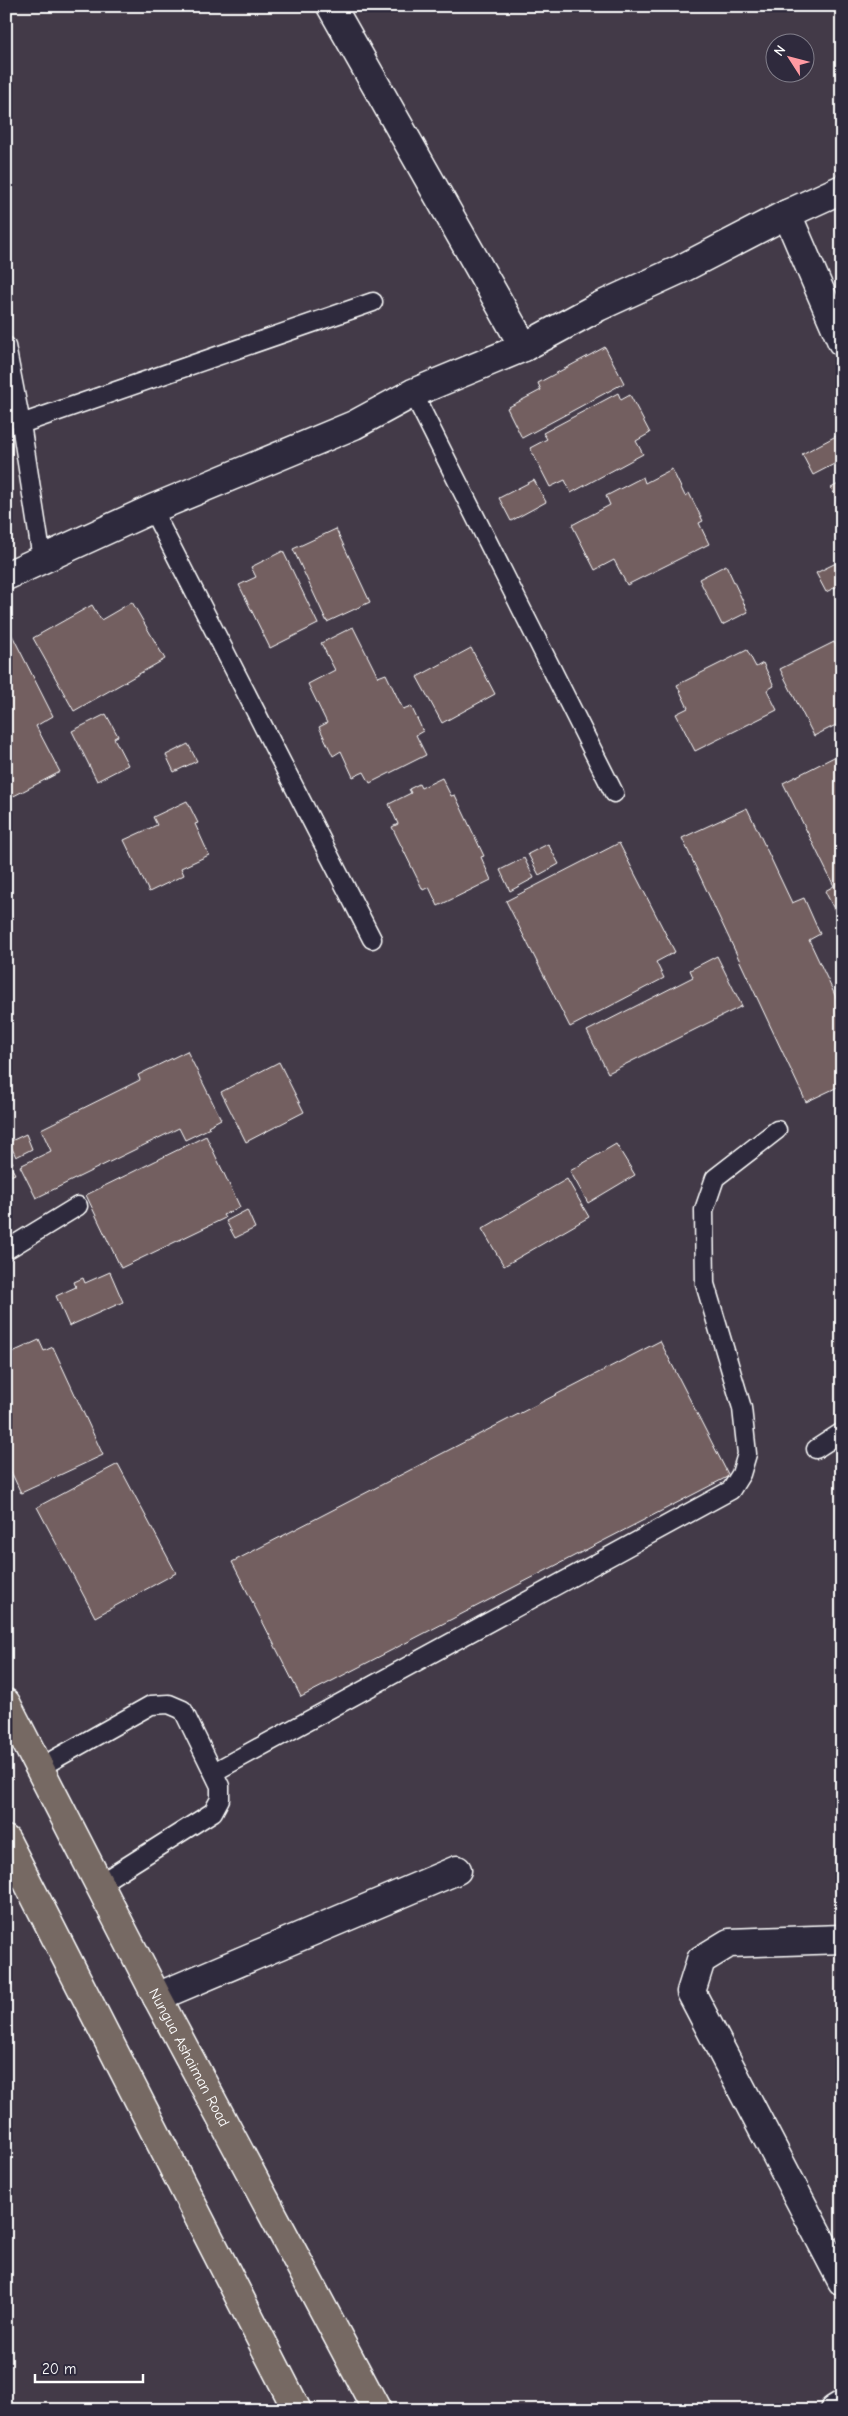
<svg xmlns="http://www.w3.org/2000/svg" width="848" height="2416" viewBox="0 0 848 2416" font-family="'Comic Neue',sans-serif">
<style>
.building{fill:#735e60;stroke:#fff}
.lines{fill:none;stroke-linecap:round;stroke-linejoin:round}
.lane-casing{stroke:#fff;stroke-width:21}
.street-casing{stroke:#fff;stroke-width:31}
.primary-casing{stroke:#fff;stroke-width:31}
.lane{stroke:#2f2a3d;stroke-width:18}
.street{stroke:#2f2a3d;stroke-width:28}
.primary{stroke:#766964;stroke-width:28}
.labels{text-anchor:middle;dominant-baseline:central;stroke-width:5;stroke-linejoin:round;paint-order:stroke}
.street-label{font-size:15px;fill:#fff;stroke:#2f2a3d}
</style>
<rect width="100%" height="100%" fill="#433a48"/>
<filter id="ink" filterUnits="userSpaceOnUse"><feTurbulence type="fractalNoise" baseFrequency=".02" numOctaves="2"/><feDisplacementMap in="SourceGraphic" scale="10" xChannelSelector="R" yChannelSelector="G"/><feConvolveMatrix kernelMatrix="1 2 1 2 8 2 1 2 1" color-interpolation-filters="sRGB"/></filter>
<g filter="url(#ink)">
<!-- building -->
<g class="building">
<polygon points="605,347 624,383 522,438 507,408 541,390 538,383"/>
<polygon points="618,393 621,400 630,395 650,433 636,441 643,454 571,493 565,480 550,487 530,448 547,439 543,433"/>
<polygon points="836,436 842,447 842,460 813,475 802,454"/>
<polygon points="672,469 685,496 689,493 703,521 699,523 709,544 627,585 614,560 595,570 572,525 610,505 606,496 643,477 645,483"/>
<polygon points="534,480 546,502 511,521 499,498"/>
<polygon points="842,482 842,506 841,506 831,488"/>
<polygon points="336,529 370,602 327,622 293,549"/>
<polygon points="283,551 318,624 270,648 239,585 256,577 251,567"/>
<polygon points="836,563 842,574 842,584 826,592 816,573"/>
<polygon points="726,565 748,612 722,625 699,579"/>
<polygon points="132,602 165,659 74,711 33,638 92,605 101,620"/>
<polygon points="353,627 378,677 386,674 403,709 411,706 423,731 416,735 426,755 370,783 364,772 353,777 341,751 333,756 319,727 327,723 308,684 335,670 321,643"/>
<polygon points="12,635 53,716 36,726 60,772 6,800 6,638"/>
<polygon points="834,642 842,656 842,722 814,736 780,669"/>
<polygon points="471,648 495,694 442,723 417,677"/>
<polygon points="747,650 756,667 763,663 774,686 767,690 777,710 695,751 676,714 688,708 677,685"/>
<polygon points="106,714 118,736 114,738 128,765 97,781 72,731"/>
<polygon points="188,744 197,761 174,772 166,755"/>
<polygon points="842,753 842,925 825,891 834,886 783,783"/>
<polygon points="442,778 451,796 455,795 484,856 481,857 491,880 438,906 429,887 423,890 392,827 398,824 389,804 411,793 409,789 419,784 421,788"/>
<polygon points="187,801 198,823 195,824 209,855 181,868 184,875 149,892 124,840 157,825 153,817"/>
<polygon points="747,808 792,903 804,898 820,934 809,940 842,1010 842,1085 806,1102 682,838"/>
<polygon points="619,843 675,952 656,962 664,978 570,1027 506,901"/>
<polygon points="548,844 559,864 539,875 528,854"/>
<polygon points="524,858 534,878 510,891 500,870"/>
<polygon points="717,956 742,1006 608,1073 587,1031 693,977 690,970"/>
<polygon points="187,1051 221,1119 208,1126 210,1128 185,1140 179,1128 36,1198 20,1166 51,1151 41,1129 140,1080 138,1075"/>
<polygon points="279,1062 304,1112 246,1142 221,1092"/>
<polygon points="26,1134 32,1149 16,1157 9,1142"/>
<polygon points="206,1136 240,1207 223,1215 225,1218 121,1268 86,1195"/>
<polygon points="616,1144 635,1175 588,1203 570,1171"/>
<polygon points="6,1149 13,1163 10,1165 15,1174 6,1178"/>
<polygon points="567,1179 589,1217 504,1266 482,1229"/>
<polygon points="247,1210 255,1228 235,1238 226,1221"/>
<polygon points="110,1272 123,1302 69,1326 56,1296 76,1287 74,1282 83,1278 85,1283"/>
<polygon points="39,1340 44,1351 53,1347 103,1455 21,1493 6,1461 6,1355"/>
<polygon points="660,1341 729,1476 301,1697 232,1562"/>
<polygon points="118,1464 176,1573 95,1617 37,1507"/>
</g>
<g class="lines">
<defs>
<g id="lane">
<polyline points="6,346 21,424 42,559"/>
<polyline points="413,393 614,793"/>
<polyline points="21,424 373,302"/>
<polyline points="152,509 372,939"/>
<polyline points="6,1250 78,1206"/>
<polyline points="816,1449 842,1432"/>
<polyline points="39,1768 151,1705 169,1704 183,1710 220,1786 220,1799 213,1812 99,1884"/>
<polyline points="214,1772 731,1490 741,1474 747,1454 742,1408 705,1284 704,1210 715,1178 777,1130"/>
</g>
<g id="street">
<polyline points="331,6 524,347"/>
<polyline points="787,214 842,342"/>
<polyline points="6,576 152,509 354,425 413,393 524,347 598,307 681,269 787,214 842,189"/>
<polyline points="842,1939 729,1943 701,1960 691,1992 842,2281"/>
<polyline points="157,1997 457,1870"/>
<polyline points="834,2410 842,2405"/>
</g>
<g id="primary">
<path id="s1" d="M 6,1703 L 157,1997 L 377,2410"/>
<polyline points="6,1840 297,2410"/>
</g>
</defs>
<!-- lane casing -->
<use href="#lane" class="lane-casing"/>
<!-- street casing -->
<use href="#street" class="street-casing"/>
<!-- primary casing -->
<use href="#primary" class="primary-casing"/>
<!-- lane -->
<use href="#lane" class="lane"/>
<!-- street -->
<use href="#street" class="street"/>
<!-- primary -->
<use href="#primary" class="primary"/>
</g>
</g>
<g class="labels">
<!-- street labels -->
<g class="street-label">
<text stroke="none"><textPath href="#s1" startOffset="399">Nungua Ashaiman Road</textPath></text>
</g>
</g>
<!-- margin -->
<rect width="848" height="2416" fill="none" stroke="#2f2a3d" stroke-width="25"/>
<rect x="12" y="12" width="823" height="2391" fill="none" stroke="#fff" stroke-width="2" filter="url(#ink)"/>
<!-- north arrow -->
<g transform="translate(790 58) rotate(306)"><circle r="24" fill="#2f2a3d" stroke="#827f8b"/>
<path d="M0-4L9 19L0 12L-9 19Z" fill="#ff9aa2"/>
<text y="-8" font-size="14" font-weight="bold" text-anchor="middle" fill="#ffffff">N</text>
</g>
<!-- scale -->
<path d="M35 2374v8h108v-8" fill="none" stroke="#ffffff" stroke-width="2.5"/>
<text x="42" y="2374" font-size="15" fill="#ffffff" stroke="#2f2a3d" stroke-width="4" paint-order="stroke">20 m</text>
</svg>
